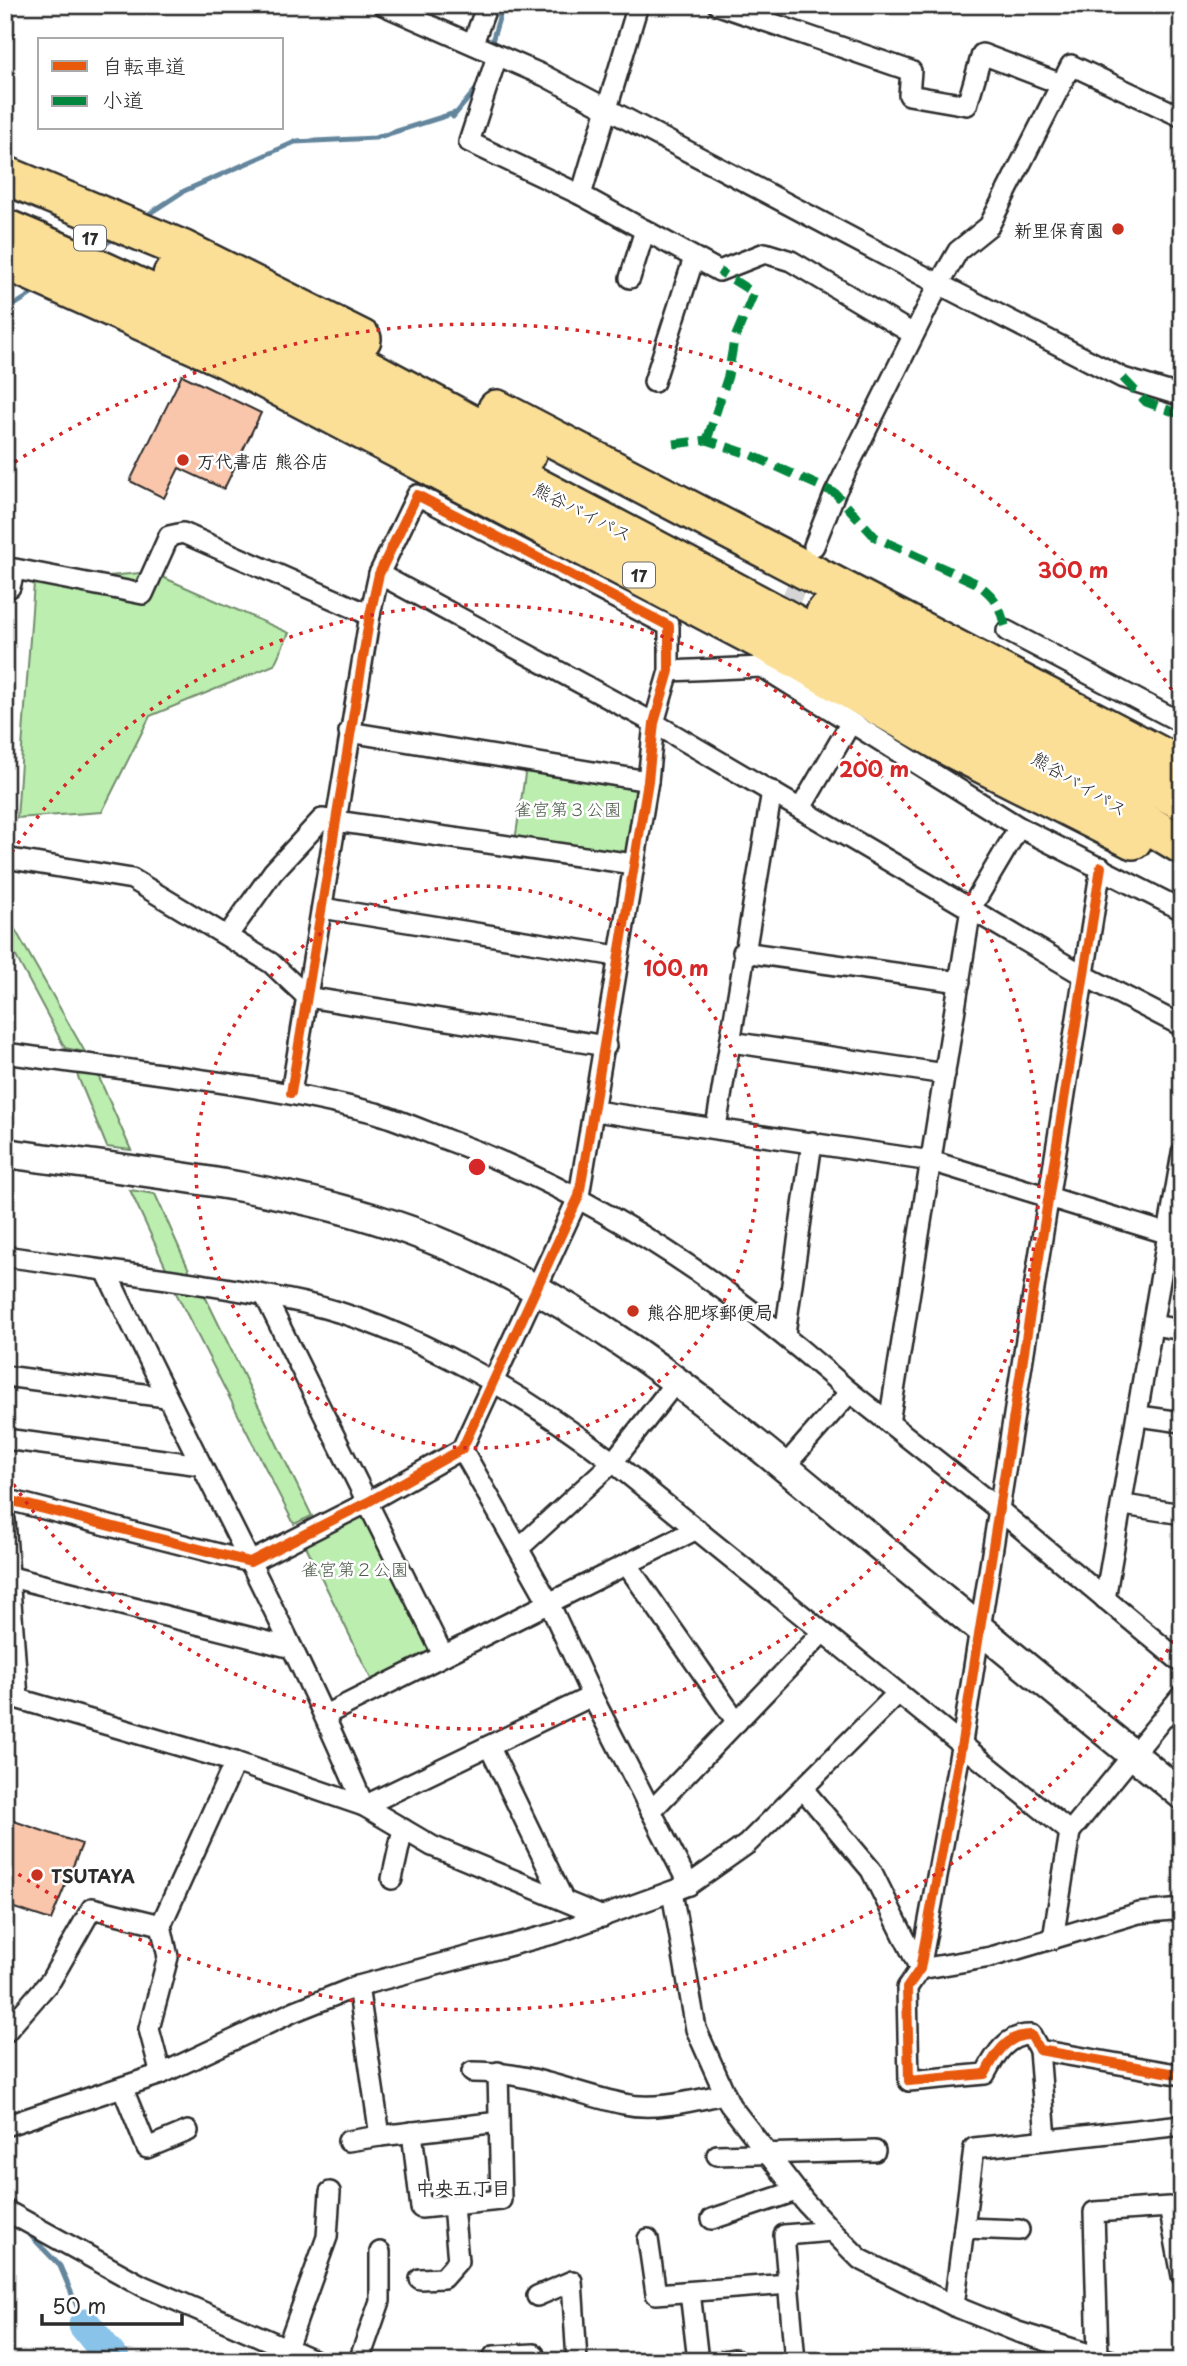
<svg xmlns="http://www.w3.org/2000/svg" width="1187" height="2366" viewBox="0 0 1187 2366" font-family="'Playpen Sans','Klee One',sans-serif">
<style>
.green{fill:#bbeeaf;stroke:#738c6d;stroke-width:2}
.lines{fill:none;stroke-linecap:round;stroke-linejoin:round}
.stream{stroke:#64869d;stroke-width:5}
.river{stroke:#8ac3e9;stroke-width:33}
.building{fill:#fac6ab;stroke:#2b2b2b;stroke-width:2}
.street-tunnel{stroke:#d5d5d5;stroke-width:19;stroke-dasharray:19 10;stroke-linecap:butt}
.street-casing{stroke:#2b2b2b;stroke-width:24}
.secondary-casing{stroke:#2b2b2b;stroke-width:33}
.highway-casing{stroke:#2b2b2b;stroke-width:42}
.street{stroke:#fff;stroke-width:19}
.secondary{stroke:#fff;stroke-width:28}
.highway{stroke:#fbdf96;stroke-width:37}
.quiet{stroke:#00873e;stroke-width:9;stroke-dasharray:18 9;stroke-linecap:butt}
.cycleway-casing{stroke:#fff;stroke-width:15}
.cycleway{stroke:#e8590c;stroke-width:10}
.ring{fill:none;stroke:#d62828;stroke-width:3.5;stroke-dasharray:3.5 7}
.poi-dot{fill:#c8321e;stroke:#fff;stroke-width:2.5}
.labels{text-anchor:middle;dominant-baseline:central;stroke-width:5;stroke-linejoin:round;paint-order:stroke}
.shield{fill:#fff;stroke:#6b6b6b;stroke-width:2}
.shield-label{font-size:16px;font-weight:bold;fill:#2b2b2b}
.poi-label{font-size:18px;font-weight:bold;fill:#2b2b2b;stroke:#fff;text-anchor:start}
.street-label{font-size:18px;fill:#2b2b2b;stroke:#fff}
.park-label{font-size:18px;fill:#4f5c4c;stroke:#fff}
.neighbourhood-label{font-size:19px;font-weight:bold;fill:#2b2b2b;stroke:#fff}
.centre{fill:#d62828;stroke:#fff;stroke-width:3.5}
.ring-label{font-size:21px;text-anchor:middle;font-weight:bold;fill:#d62828;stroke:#fff;stroke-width:5;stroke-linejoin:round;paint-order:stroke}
</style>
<rect width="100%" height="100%" fill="#fff"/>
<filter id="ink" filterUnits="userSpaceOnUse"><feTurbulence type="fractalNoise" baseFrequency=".0143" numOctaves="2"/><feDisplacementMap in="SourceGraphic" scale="14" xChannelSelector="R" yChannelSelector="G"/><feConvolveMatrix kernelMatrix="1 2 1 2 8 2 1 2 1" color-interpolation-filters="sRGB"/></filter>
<g filter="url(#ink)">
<!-- green -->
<g class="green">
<polygon points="151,572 289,633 274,665 150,716 102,812 17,818 34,583"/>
<polygon points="527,761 642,779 627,858 515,841"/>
<polygon points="5,912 85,1052 65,1048 5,936"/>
<polygon points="76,1072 97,1073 131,1150 107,1147"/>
<polygon points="130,1190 155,1194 190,1272 168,1272"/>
<polygon points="174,1289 203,1292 312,1516 294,1524"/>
<polygon points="366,1512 432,1650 373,1683 304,1542"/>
</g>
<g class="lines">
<!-- stream -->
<g class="stream">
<polyline points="490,48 503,5"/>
<polyline points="144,217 184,191 295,142 375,138 455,113 453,117 477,88"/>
<polyline points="95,251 116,237"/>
<polyline points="5,311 38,290"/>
<polyline points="32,2237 60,2266 85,2325"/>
</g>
<!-- river -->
<polyline class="river" points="85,2325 114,2361"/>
</g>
<!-- building -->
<g class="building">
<polygon points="182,375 261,413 224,489 179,468 164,498 130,481"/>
<polygon points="5,1818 82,1844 51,1920 5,1905"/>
</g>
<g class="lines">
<!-- street-tunnel -->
<polyline class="street-tunnel" points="780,625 807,562"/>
<defs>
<g id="street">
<polyline points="383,5 545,76 939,284 1123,378 1182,396"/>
<polyline points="718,5 911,71 909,95 967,105 982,54 1061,84"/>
<polyline points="473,43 487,5"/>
<polyline points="497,56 469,142 581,195 719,271 765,253 791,261 913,334"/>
<polyline points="581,195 638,5"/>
<polyline points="630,278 645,230"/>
<polyline points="654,382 694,258"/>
<polyline points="814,546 835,493 939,284 958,251 989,226 1071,65 1182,117"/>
<polyline points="379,574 654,723 1083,975 1182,1026"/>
<polyline points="5,586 10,587 15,569 143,594 169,536 183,533 370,615"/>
<polyline points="1007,631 1182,723"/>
<polyline points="669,671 762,667 1019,827 1182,910"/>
<polyline points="349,732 648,781"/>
<polyline points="801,808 850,724"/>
<polyline points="5,858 132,879 271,963 307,997 606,1046"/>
<path d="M 1101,867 L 962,1742 L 920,1969 L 907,1988 L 909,2081 L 985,2074 C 995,2055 1007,2034 1031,2035 L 1039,2050 L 1182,2075"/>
<polyline points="322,908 617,956"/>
<polyline points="228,935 273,872 322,819 633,864"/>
<polyline points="743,952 960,982"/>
<polyline points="731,1042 945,1074"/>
<path d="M 5,1053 C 129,1071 255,1082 376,1113 C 399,1120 422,1130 445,1139 C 597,1194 730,1285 850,1392"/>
<polyline points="595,1111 931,1161 1182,1238"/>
<polyline points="716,1127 772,791"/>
<path d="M 5,1256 C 104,1271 206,1282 304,1303 C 408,1326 529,1397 613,1462 L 1070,1832 L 1182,1695"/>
<path d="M 106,1271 C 191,1451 287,1624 364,1806"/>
<polyline points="265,1296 443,1655"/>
<polyline points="1153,1325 1182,1330"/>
<polyline points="785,1334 812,1142"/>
<polyline points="5,1376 166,1397"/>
<polyline points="1139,1416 1182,1422"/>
<polyline points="889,1423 971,908 1019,827"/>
<polyline points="5,1439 201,1465"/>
<polyline points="462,1449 549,1603 592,1696 689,1885"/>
<polyline points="784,1467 850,1392 998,1509 1182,1663"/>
<polyline points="5,1499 250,1562 368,1502 462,1449 579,1196 648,781 654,723 669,671 669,626 417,495 379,574 370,615 291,1093"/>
<polyline points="1124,1505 1182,1514"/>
<polyline points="5,1520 18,1698"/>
<polyline points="519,1548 613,1462 678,1379"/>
<polyline points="627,1565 737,1722"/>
<polyline points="11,1577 292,1648"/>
<polyline points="1105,1599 1182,1153"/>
<polyline points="5,1695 235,1762 364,1806 432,1846 603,1917"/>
<polyline points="325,1715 697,1529"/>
<polyline points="489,1746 562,1897"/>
<polyline points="803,1789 871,1870 920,1969"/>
<polyline points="364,1806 592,1696"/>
<polyline points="651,1811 823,1632"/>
<polyline points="392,1879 403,1829"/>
<polyline points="672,1892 696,2029 730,2105 805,2202 832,2231 860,2259 954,2306 1018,2332 1112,2361"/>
<polyline points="161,1925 235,1762"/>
<polyline points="1053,1939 1070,1832"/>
<polyline points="920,1969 991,1957 1139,1913 1182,1909"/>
<polyline points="358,1986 380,2136 499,2122"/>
<polyline points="5,2033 51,1980 92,1908 161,1925 168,1957 149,2029 161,2074"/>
<polyline points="1039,2050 1046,2139"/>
<path d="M 472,2072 C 533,2072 568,2092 624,2104 C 656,2111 694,2100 725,2094"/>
<polyline points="123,2089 147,2148 188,2131"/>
<polyline points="5,2126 161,2074 295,2011 358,1986 556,1933 689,1885 747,1844 897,1694"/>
<polyline points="412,2132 421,2208 501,2200 498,2072"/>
<polyline points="348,2141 380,2136"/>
<polyline points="717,2155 875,2151"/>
<polyline points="5,2210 143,2286 316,2361"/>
<polyline points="712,2219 796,2191"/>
<polyline points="964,2228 1019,2230"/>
<polyline points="648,2239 656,2294 789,2284"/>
<polyline points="420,2279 443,2278 458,2261 453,2206"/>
<polyline points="690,2292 698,2361"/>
<polyline points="537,2296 572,2281 577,2361"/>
<polyline points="954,2306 974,2148 1182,2125"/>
<polyline points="287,2348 327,2237 330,2192"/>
<polyline points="494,2356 534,2354 535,2361"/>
<polyline points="1098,2357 1094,2212 1169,2207 1182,2276"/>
<polyline points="359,2361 380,2301 380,2252"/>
<polyline points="723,2361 734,2359"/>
<polyline points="795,2361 784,2235 832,2231"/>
</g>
<path id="secondary" d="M 5,1153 C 141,1172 281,1184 411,1231 C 582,1293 719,1413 857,1527 C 965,1617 1073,1706 1182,1795"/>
<g id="highway">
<polyline points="5,175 182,249 362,339"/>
<path d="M 5,228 C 178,300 344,387 510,473 C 737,591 963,712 1182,845"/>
<polyline points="5,260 226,359 791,656 951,748 1133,840"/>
<polyline points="172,275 348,358 527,454"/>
<polyline points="497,409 1182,767"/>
<polyline points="825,613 1182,801"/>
</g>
</defs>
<!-- street casing -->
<use href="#street" class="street-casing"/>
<!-- secondary casing -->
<use href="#secondary" class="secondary-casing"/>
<!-- highway casing -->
<use href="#highway" class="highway-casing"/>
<!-- street -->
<use href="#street" class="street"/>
<!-- secondary -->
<use href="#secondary" class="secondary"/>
<!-- highway -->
<use href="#highway" class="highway"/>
<!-- quiet -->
<g class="quiet">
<polyline points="1123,378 1146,402 1182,415"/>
<polyline points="707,440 728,376 734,340 754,293 719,271"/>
<path d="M 674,444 L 707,440 L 751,455 L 835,493 L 875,537 L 978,584 C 1001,602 998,607 1007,631"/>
</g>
<defs>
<g id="cycleway">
<path d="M 1101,867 L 962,1742 L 920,1969 L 907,1988 L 909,2081 L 985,2074 C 995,2055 1007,2034 1031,2035 L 1039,2050 L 1182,2075"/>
<polyline points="5,1499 250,1562 368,1502 462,1449 579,1196 648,781 654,723 669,671 669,626 417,495 379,574 370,615 291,1093"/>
</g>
</defs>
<!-- cycleway casing -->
<use href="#cycleway" class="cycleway-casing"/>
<!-- cycleway -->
<use href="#cycleway" class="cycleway"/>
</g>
</g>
<!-- distance rings -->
<g class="ring">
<circle cx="477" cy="1167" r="281"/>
<path d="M6 861A562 562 0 1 1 6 1473"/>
<path d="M1180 1632A843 843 0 0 1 6 1866M6 468A843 843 0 0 1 1180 702"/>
</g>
<!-- markers -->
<g class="poi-dot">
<circle cx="1118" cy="229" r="7"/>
<circle cx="183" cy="460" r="7"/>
<circle cx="633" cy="1311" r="7"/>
<circle cx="37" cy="1875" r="7"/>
</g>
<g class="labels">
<!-- shield labels -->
<g class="shield">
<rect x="74" y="225.5" width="32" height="25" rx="5"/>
<rect x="623" y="562.5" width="32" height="25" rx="5"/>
</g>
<g class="shield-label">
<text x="90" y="238">17</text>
<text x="639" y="575">17</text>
</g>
<!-- poi labels -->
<g class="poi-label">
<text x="1104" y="229" text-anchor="end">新里保育園</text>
<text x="197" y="460">万代書店 熊谷店</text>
<text x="647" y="1311">熊谷肥塚郵便局</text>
<text x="51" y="1875">TSUTAYA</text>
</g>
<!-- street labels -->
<g class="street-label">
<text transform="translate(583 511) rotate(27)">熊谷バイパス</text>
<text transform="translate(1080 783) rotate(31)">熊谷バイパス</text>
</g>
<!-- park labels -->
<g class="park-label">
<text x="568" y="808">雀宮第３公園</text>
<text x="355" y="1568">雀宮第２公園</text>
</g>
<!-- neighbourhood labels -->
<g class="neighbourhood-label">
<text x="463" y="2187">中央五丁目</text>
</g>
</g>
<circle cx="477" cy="1167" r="10" class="centre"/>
<g class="ring-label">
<text x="1073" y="578">300 m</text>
<text x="874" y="777">200 m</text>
<text x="676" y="976">100 m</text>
</g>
<!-- margin -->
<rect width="1187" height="2366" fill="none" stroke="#fff" stroke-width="28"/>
<rect x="14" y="14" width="1159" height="2338" fill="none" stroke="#2b2b2b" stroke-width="2.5" filter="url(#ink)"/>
<!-- legend -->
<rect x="38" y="38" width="245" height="91" fill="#ffffff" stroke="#aaaaaa" stroke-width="2"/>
<rect x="52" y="61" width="35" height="10" fill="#e8590c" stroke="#aaaaaa" stroke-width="2"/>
<text x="102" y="74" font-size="21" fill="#2b2b2b">自転車道</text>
<rect x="52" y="96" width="35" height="10" fill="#00873e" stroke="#aaaaaa" stroke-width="2"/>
<text x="102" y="108" font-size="21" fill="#2b2b2b">小道</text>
<!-- scale -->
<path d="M42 2314v10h140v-10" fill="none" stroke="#2b2b2b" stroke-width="3.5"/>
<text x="52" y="2314" font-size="21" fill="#2b2b2b" stroke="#ffffff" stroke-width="5" paint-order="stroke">50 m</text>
</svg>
